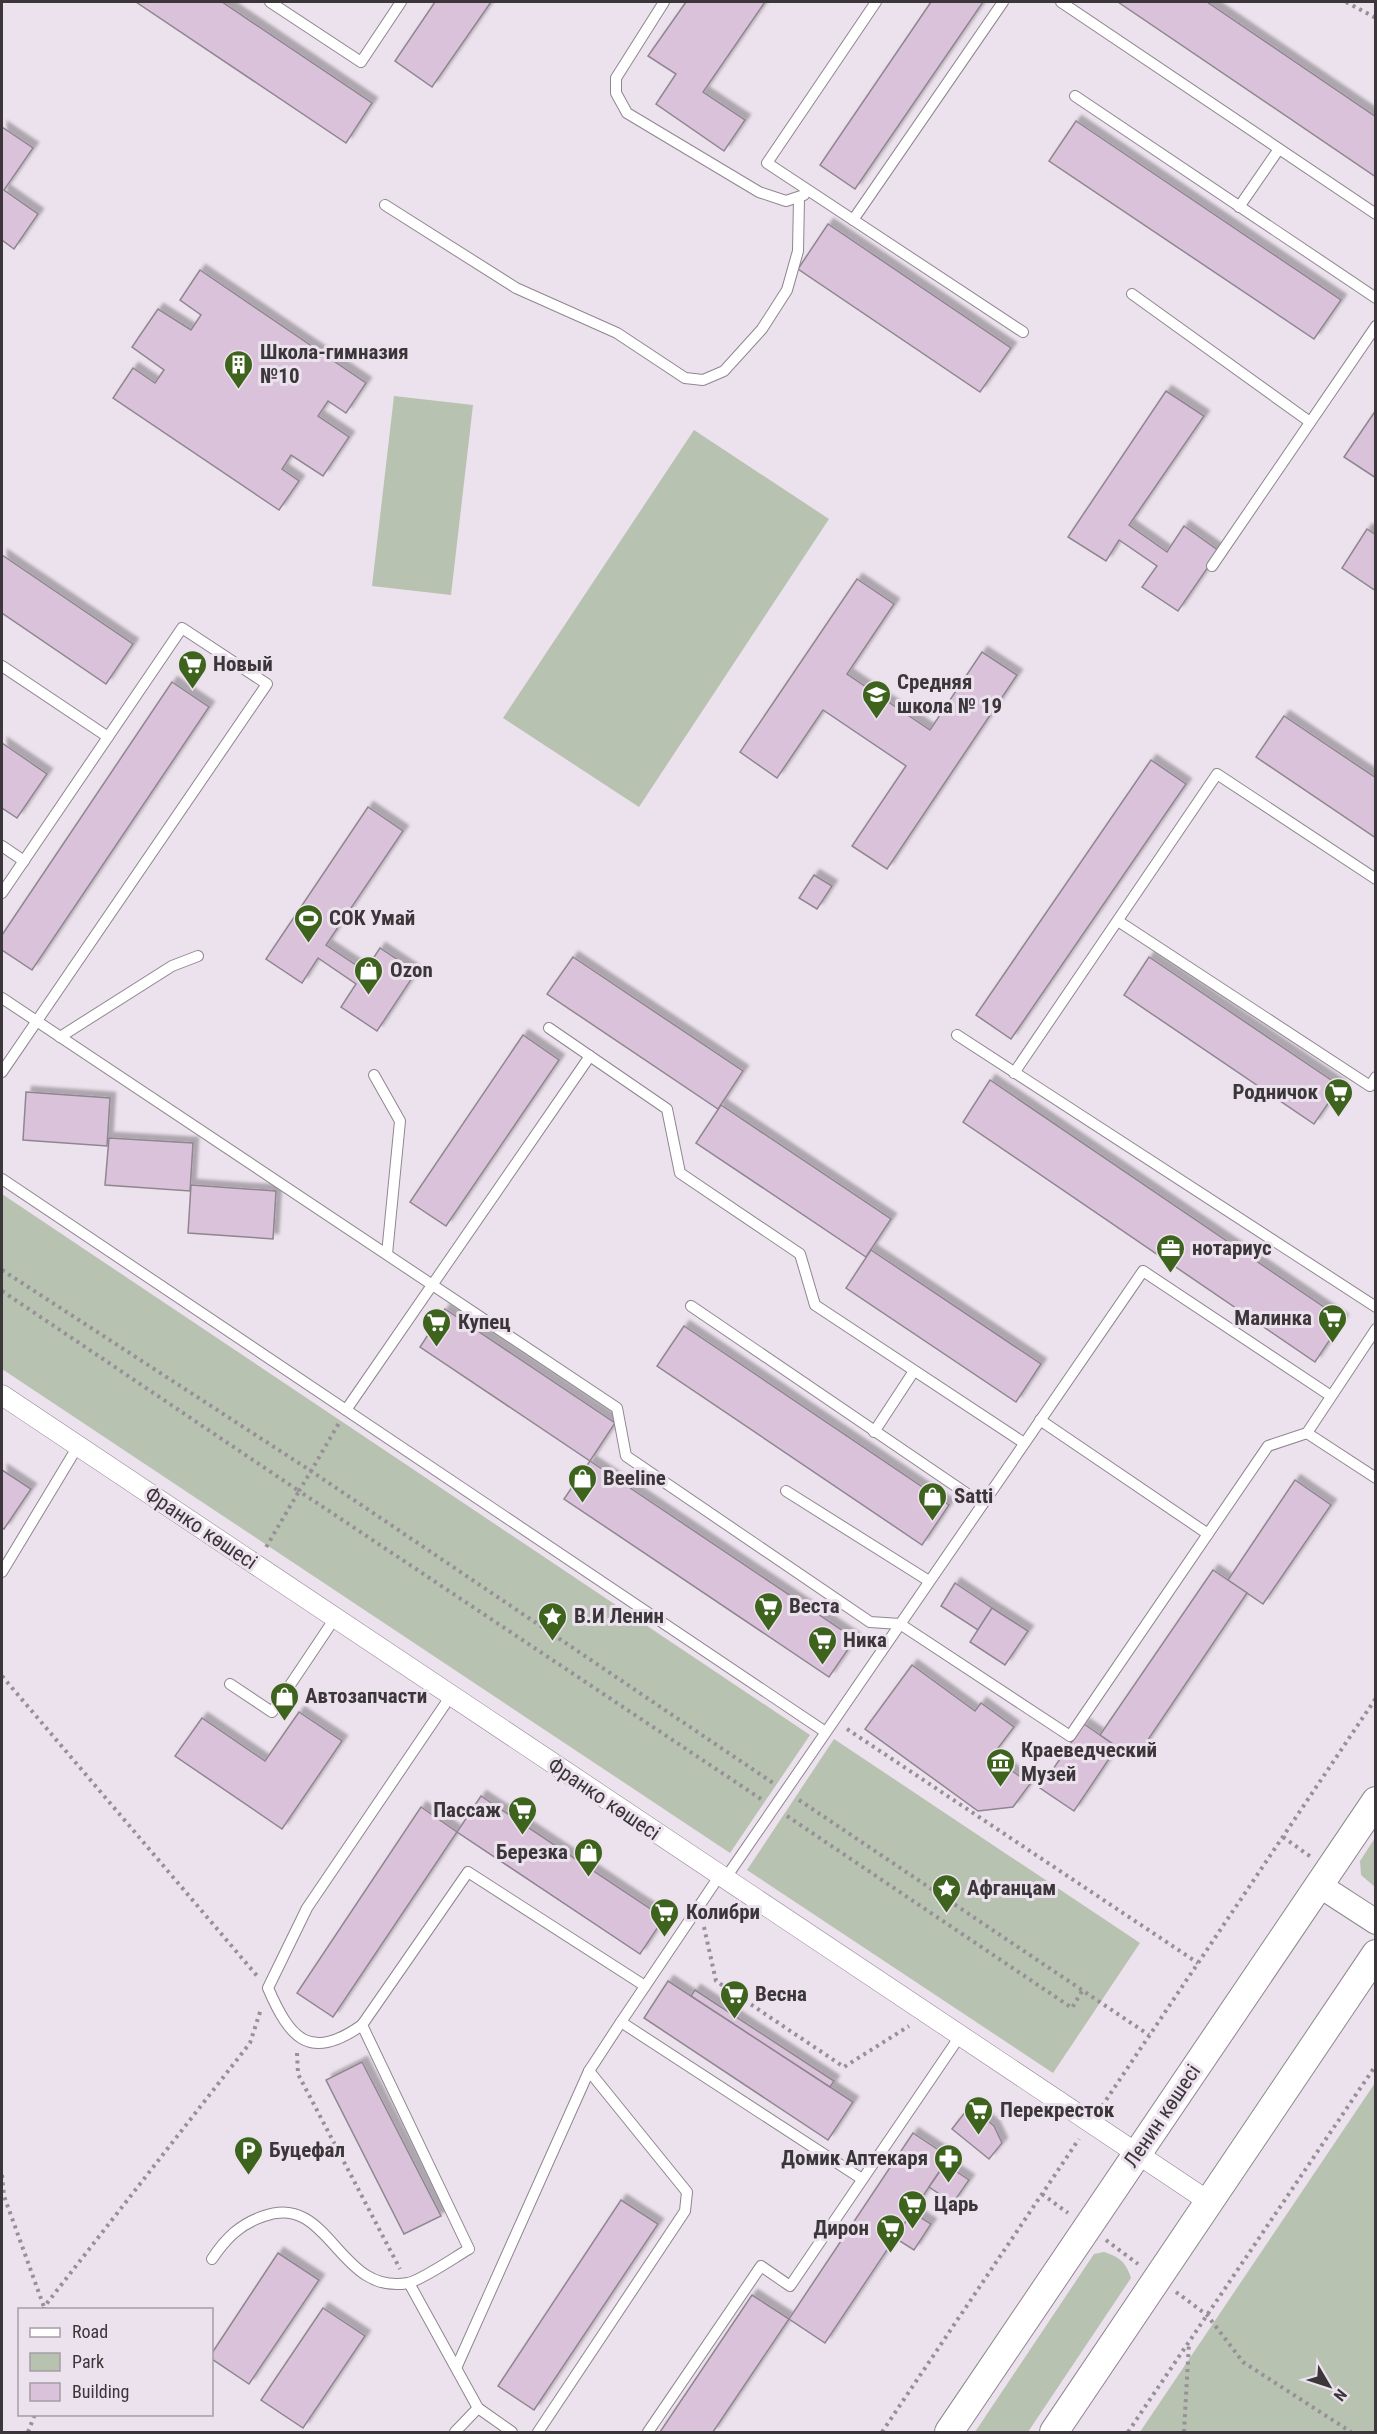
<svg xmlns="http://www.w3.org/2000/svg" width="1377" height="2434" viewBox="0 0 1377 2434" font-family="'Roboto Condensed',sans-serif">
<style>
.green{fill:#b7c2b0}
.building{fill:#dac2db;stroke:#8f8690;stroke-width:1.5;filter:url(#shadow)}
.lines{fill:none;stroke-linecap:round;stroke-linejoin:round}
.service-casing{stroke:#8f8690;stroke-width:12}
.minor-casing{stroke:#8f8690;stroke-width:21}
.tertiary-casing{stroke:#8f8690;stroke-width:26}
.secondary-casing{stroke:#8f8690;stroke-width:30}
.path{stroke:#979098;stroke-width:4;stroke-dasharray:3 4.5;stroke-linecap:butt}
.service{stroke:#fff;stroke-width:10}
.minor{stroke:#fff;stroke-width:20}
.tertiary{stroke:#fff;stroke-width:24}
.secondary{stroke:#fff;stroke-width:28}
.labels{text-anchor:middle;dominant-baseline:central;stroke-width:6;stroke-linejoin:round;paint-order:stroke}
.poi-label{font-size:21px;font-weight:bold;fill:#3a363a;stroke:#ece2ed;text-anchor:start}
.street-label{font-size:21px;fill:#3a363a;stroke:#ece2ed}
</style>
<defs>
<filter id="shadow"><feDropShadow dx="5.5" dy="-5.5" stdDeviation="1.5" flood-color="#0004"/></filter>
</defs>
<rect width="100%" height="100%" fill="#ece2ed"/>
<!-- green -->
<g class="green">
<polygon points="394,396 473,405 451,595 372,586"/>
<polygon points="694,430 829,519 639,807 503,718"/>
<polygon points="2,1194 810,1735 730,1853 2,1369"/>
<polygon points="834,1739 1140,1943 1053,2073 747,1870"/>
<polygon points="1375,1838 1376,1887 1375,1887 1361,1875 1360,1861"/>
<polygon points="1375,2083 1375,2432 1140,2432"/>
<path d="M 1104,2252 C 1120,2257 1126,2263 1131,2278 L 1028,2432 L 975,2432 L 1094,2254 Z"/>
</g>
<!-- building -->
<g class="building">
<polygon points="136,2 222,2 372,103 346,143"/>
<polygon points="435,2 491,2 432,87 395,61"/>
<polygon points="686,2 765,2 703,92 745,120 724,151 656,104 676,74 648,56"/>
<polygon points="931,2 983,2 855,189 820,165"/>
<polygon points="1118,2 1207,2 1376,117 1376,177"/>
<polygon points="1076,121 1341,300 1314,339 1049,161"/>
<polygon points="2,127 33,148 4,190 38,214 14,249 2,240"/>
<polygon points="828,224 1011,348 980,392 798,269"/>
<polygon points="200,270 366,383 346,413 328,401 318,416 349,437 323,476 291,455 282,469 299,481 279,510 113,398 133,368 155,383 164,370 132,347 158,309 191,330 201,315 180,300"/>
<polygon points="1166,391 1204,416 1129,525 1167,552 1184,526 1219,551 1178,611 1142,587 1157,566 1119,540 1106,561 1068,537"/>
<polygon points="1376,410 1376,478 1344,457"/>
<polygon points="1367,529 1376,535 1376,591 1342,568"/>
<polygon points="2,555 133,644 106,684 2,613"/>
<polygon points="857,579 894,604 847,674 930,730 982,652 1017,675 887,869 852,846 906,766 823,710 777,778 740,752"/>
<polygon points="172,682 209,707 32,970 2,950 2,935"/>
<polygon points="1284,716 1376,778 1376,838 1256,757"/>
<polygon points="2,743 47,774 17,818 2,808"/>
<polygon points="1151,760 1186,784 1011,1039 976,1015"/>
<polygon points="368,807 403,831 326,945 365,971 380,948 416,972 377,1031 341,1007 356,984 318,958 302,983 266,959"/>
<polygon points="814,875 832,886 817,909 799,898"/>
<polygon points="573,957 743,1071 718,1109 547,994"/>
<polygon points="1149,957 1340,1086 1314,1124 1124,995"/>
<polygon points="523,1035 559,1060 446,1226 410,1202"/>
<polygon points="990,1080 1343,1320 1315,1362 963,1122"/>
<polygon points="26,1092 110,1098 107,1146 23,1140"/>
<polygon points="721,1105 891,1219 866,1257 696,1143"/>
<polygon points="109,1138 193,1143 190,1191 105,1185"/>
<polygon points="191,1185 276,1191 273,1239 188,1233"/>
<polygon points="871,1250 1041,1364 1016,1402 846,1288"/>
<polygon points="445,1309 615,1423 590,1461 420,1347"/>
<polygon points="684,1326 949,1505 922,1545 657,1366"/>
<polygon points="590,1461 855,1639 829,1677 564,1499"/>
<polygon points="2,1470 31,1489 4,1529 2,1528"/>
<polygon points="1295,1480 1331,1505 1263,1604 1228,1580"/>
<polygon points="1213,1570 1247,1593 1135,1759 1100,1735"/>
<polygon points="955,1583 992,1608 978,1630 941,1606"/>
<polygon points="992,1608 1028,1631 1005,1665 970,1642"/>
<polygon points="912,1665 975,1711 981,1703 1014,1727 992,1756 1030,1784 1013,1807 978,1811 865,1729"/>
<polygon points="299,1712 342,1741 282,1829 175,1756 202,1718 265,1761"/>
<polygon points="1084,1724 1117,1747 1074,1811 1040,1788"/>
<polygon points="481,1796 664,1918 640,1954 457,1832"/>
<polygon points="421,1807 457,1832 333,2017 297,1993"/>
<polygon points="668,1981 853,2102 828,2140 644,2018"/>
<polygon points="695,1990 834,2081 830,2087 691,1996"/>
<polygon points="362,2062 441,2216 404,2234 326,2080"/>
<polygon points="970,2106 994,2126 1002,2143 989,2159 952,2129"/>
<polygon points="913,2133 949,2157 825,2343 789,2319"/>
<polygon points="945,2164 969,2180 953,2203 929,2187"/>
<polygon points="621,2200 658,2224 534,2410 498,2386"/>
<polygon points="912,2212 931,2224 914,2250 895,2238"/>
<polygon points="278,2253 319,2280 249,2384 212,2359 212,2353"/>
<polygon points="752,2295 789,2319 713,2432 660,2432"/>
<polygon points="323,2308 365,2336 303,2428 261,2400"/>
</g>
<g class="lines">
<defs>
<g id="service">
<polyline points="270,2 361,62 401,2"/>
<polyline points="664,2 616,78 616,93 627,113 759,192 786,201 804,195"/>
<polyline points="876,2 767,163 1023,332"/>
<polyline points="1061,2 1376,214"/>
<polyline points="1075,96 1376,298"/>
<polyline points="385,205 516,288 617,333 685,378 703,380 724,371 762,329 787,290 798,251 799,199"/>
<polyline points="1239,207 1279,149"/>
<polyline points="853,220 1003,2"/>
<polyline points="1132,294 1310,422"/>
<polyline points="1212,566 1376,326"/>
<polyline points="2,666 108,737"/>
<polyline points="2,846 24,861"/>
<polyline points="2,893 182,628 267,684 2,1072"/>
<polyline points="1118,921 1370,1086 1376,1077"/>
<polyline points="2,998 617,1408 626,1456 870,1622 900,1624 1070,1736 1268,1446 1307,1433 1376,1329"/>
<polyline points="549,1028 667,1109 680,1173 800,1254 815,1305 1024,1443"/>
<polyline points="957,1035 1376,1307"/>
<polyline points="60,1037 172,966 198,956"/>
<polyline points="1014,1073 1217,774 1376,879"/>
<polyline points="374,1075 400,1121 387,1254"/>
<polyline points="2,1179 824,1731"/>
<polyline points="691,1306 982,1504"/>
<polyline points="346,1410 590,1056"/>
<polyline points="1040,1420 1208,1534"/>
<polyline points="874,1432 914,1371"/>
<polyline points="1307,1433 1376,1478"/>
<polyline points="786,1491 929,1581"/>
<polyline points="2,1572 78,1446"/>
<polyline points="230,1684 272,1712 335,1618"/>
<polyline points="720,1875 621,2022 862,2179"/>
<polyline points="725,1879 1143,1271 1331,1396"/>
<path d="M 362,2025 C 310,2062 290,2039 268,1988 L 307,1908 L 450,1697"/>
<path d="M 212,2259 C 226,2238 240,2224 264,2216 C 330,2192 338,2296 408,2283 C 422,2280 455,2257 469,2249 L 362,2025 L 468,1872 L 645,1986"/>
<polyline points="409,2283 478,2408 512,2432"/>
<polyline points="457,2366 589,2071 621,2022"/>
<polyline points="455,2432 478,2408"/>
<polyline points="538,2432 685,2211 687,2192 589,2071"/>
<polyline points="648,2432 761,2266 790,2286 960,2036"/>
</g>
<polyline id="minor" points="2,1395 1208,2201"/>
<polyline id="tertiary" points="1319,1885 1376,1922"/>
<g id="secondary">
<polyline points="949,2432 1376,1801"/>
<polyline points="1054,2432 1376,1954"/>
</g>
</defs>
<!-- service casing -->
<use href="#service" class="service-casing"/>
<!-- minor casing -->
<use href="#minor" class="minor-casing"/>
<!-- tertiary casing -->
<use href="#tertiary" class="tertiary-casing"/>
<!-- secondary casing -->
<use href="#secondary" class="secondary-casing"/>
<!-- path -->
<g class="path">
<polyline points="1346,2 1376,18"/>
<polyline points="2,1270 311,1471 339,1423"/>
<polyline points="2,1291 299,1491 265,1549"/>
<polyline points="2,1676 258,1977"/>
<polyline points="847,1729 1198,1963"/>
<polyline points="761,1799 299,1491 311,1471 773,1783"/>
<polyline points="799,1800 1149,2035"/>
<polyline points="787,1816 1072,2008 1082,1991"/>
<polyline points="1283,1837 1311,1857"/>
<polyline points="704,1927 716,1981 844,2067 909,2026"/>
<polyline points="297,2053 298,2074 400,2269"/>
<polyline points="1102,2106 1376,1698"/>
<polyline points="2,2175 4,2196 44,2307"/>
<polyline points="1042,2194 1068,2213"/>
<polyline points="1106,2240 1138,2264"/>
<polyline points="1176,2292 1207,2315 1243,2362 1351,2432"/>
<polyline points="44,2310 44,2307 250,2043 261,2009"/>
<polyline points="28,2432 35,2414"/>
<polyline points="882,2432 1079,2139"/>
<polyline points="1128,2432 1376,2065"/>
<polyline points="1184,2432 1189,2343"/>
</g>
<!-- service -->
<use href="#service" class="service"/>
<!-- minor -->
<use href="#minor" class="minor"/>
<!-- tertiary -->
<use href="#tertiary" class="tertiary"/>
<!-- secondary -->
<use href="#secondary" class="secondary"/>
</g>
<!-- icons -->
<defs>
<symbol id="building-pin" viewBox="-11 -11 22 30"><path d="M0 17L-7.5 6A9.5 9.5 0 1 1 7.5 6Z" fill="#3d631c" stroke="#ece2ed"/><path d="M-4-6H4V6H1V3H-1V6H-4ZM-2.5-4.3h1.7v1.8h-1.7ZM.8-4.3h1.7v1.8H.8ZM-2.5-1h1.7V.8h-1.7ZM.8-1h1.7V.8H.8Z" fill="#fff"/></symbol>
<symbol id="supermarket-pin" viewBox="-11 -11 22 30"><path d="M0 17L-7.5 6A9.5 9.5 0 1 1 7.5 6Z" fill="#3d631c" stroke="#ece2ed"/><path d="M-6-5.5h2.5l.6 2H6L4.5 2H-2.5L-4.4-4H-6ZM-1.5 3.2a1.3 1.3 0 1 0 .1 0ZM3 3.2a1.3 1.3 0 1 0 .1 0Z" fill="#fff"/></symbol>
<symbol id="school-pin" viewBox="-11 -11 22 30"><path d="M0 17L-7.5 6A9.5 9.5 0 1 1 7.5 6Z" fill="#3d631c" stroke="#ece2ed"/><path d="M0-5L7-2L0 1L-7-2ZM-4 1L0 2.5L4 1V4Q0 6-4 4Z" fill="#fff"/></symbol>
<symbol id="stadium-pin" viewBox="-11 -11 22 30"><path d="M0 17L-7.5 6A9.5 9.5 0 1 1 7.5 6Z" fill="#3d631c" stroke="#ece2ed"/><path d="M0-5a6.5 5 0 1 0 0 10a6.5 5 0 1 0 0-10ZM-3.5-1.8h7v3.6h-7Z" fill="#fff"/></symbol>
<symbol id="shop-pin" viewBox="-11 -11 22 30"><path d="M0 17L-7.5 6A9.5 9.5 0 1 1 7.5 6Z" fill="#3d631c" stroke="#ece2ed"/><path d="M-5-2.5h2.3a2.7 3.5 0 0 1 5.4 0H5L5.5 6h-11ZM-1.5-2.5h3a1.5 2.3 0 0 0-3 0Z" fill="#fff"/></symbol>
<symbol id="office-pin" viewBox="-11 -11 22 30"><path d="M0 17L-7.5 6A9.5 9.5 0 1 1 7.5 6Z" fill="#3d631c" stroke="#ece2ed"/><path d="M-6-3h4V-5.5h4V-3h4V5H-6ZM-1-4.5V-3h2v-1.5ZM-6 0V1H6V0Z" fill="#fff"/></symbol>
<symbol id="sight-pin" viewBox="-11 -11 22 30"><path d="M0 17L-7.5 6A9.5 9.5 0 1 1 7.5 6Z" fill="#3d631c" stroke="#ece2ed"/><path d="M0-6L1.8-2.2L6-1.7L2.9 1.2L3.7 5.4L0 3.3L-3.7 5.4L-2.9 1.2L-6-1.7L-1.8-2.2Z" fill="#fff"/></symbol>
<symbol id="museum-pin" viewBox="-11 -11 22 30"><path d="M0 17L-7.5 6A9.5 9.5 0 1 1 7.5 6Z" fill="#3d631c" stroke="#ece2ed"/><path d="M0-6L6-3V-2H-6V-3ZM-5-1h2V3h-2ZM-1-1h2V3h-2ZM3-1h2V3H3ZM-6 4H6V6H-6Z" fill="#fff"/></symbol>
<symbol id="parking-pin" viewBox="-11 -11 22 30"><path d="M0 17L-7.5 6A9.5 9.5 0 1 1 7.5 6Z" fill="#3d631c" stroke="#ece2ed"/><path d="M-3.5-5.5H1a3.5 3.5 0 0 1 0 7H-1V5.5H-3.5ZM-1-3.4V-.6H.8a1.4 1.4 0 0 0 0-2.8Z" fill="#fff"/></symbol>
<symbol id="pharmacy-pin" viewBox="-11 -11 22 30"><path d="M0 17L-7.5 6A9.5 9.5 0 1 1 7.5 6Z" fill="#3d631c" stroke="#ece2ed"/><path d="M-2-6h4v4h4v4h-4v4h-4v-4h-4v-4h4Z" fill="#fff"/></symbol>
</defs>
<g fill-rule="evenodd">
<use href="#building-pin" x="222" y="348" width="33" height="45"/>
<use href="#supermarket-pin" x="176" y="648" width="33" height="45"/>
<use href="#school-pin" x="860" y="678" width="33" height="45"/>
<use href="#stadium-pin" x="292" y="902" width="33" height="45"/>
<use href="#shop-pin" x="352" y="954" width="33" height="45"/>
<use href="#supermarket-pin" x="1322" y="1076" width="33" height="45"/>
<use href="#office-pin" x="1154" y="1232" width="33" height="45"/>
<use href="#supermarket-pin" x="1316" y="1302" width="33" height="45"/>
<use href="#supermarket-pin" x="420" y="1306" width="33" height="45"/>
<use href="#shop-pin" x="566" y="1462" width="33" height="45"/>
<use href="#shop-pin" x="916" y="1480" width="33" height="45"/>
<use href="#supermarket-pin" x="752" y="1590" width="33" height="45"/>
<use href="#sight-pin" x="536" y="1600" width="33" height="45"/>
<use href="#supermarket-pin" x="806" y="1624" width="33" height="45"/>
<use href="#shop-pin" x="268" y="1680" width="33" height="45"/>
<use href="#museum-pin" x="984" y="1746" width="33" height="45"/>
<use href="#supermarket-pin" x="506" y="1794" width="33" height="45"/>
<use href="#shop-pin" x="572" y="1836" width="33" height="45"/>
<use href="#sight-pin" x="930" y="1872" width="33" height="45"/>
<use href="#supermarket-pin" x="648" y="1896" width="33" height="45"/>
<use href="#supermarket-pin" x="718" y="1978" width="33" height="45"/>
<use href="#supermarket-pin" x="962" y="2094" width="33" height="45"/>
<use href="#parking-pin" x="232" y="2134" width="33" height="45"/>
<use href="#pharmacy-pin" x="932" y="2142" width="33" height="45"/>
<use href="#supermarket-pin" x="896" y="2188" width="33" height="45"/>
<use href="#supermarket-pin" x="874" y="2212" width="33" height="45"/>
</g>
<g class="labels">
<!-- poi labels -->
<g class="poi-label">
<text x="260" y="352">Школа-гимназия<tspan x="260" dy="24">№10</tspan></text>
<text x="213" y="664">Новый</text>
<text x="897" y="682">Средняя<tspan x="897" dy="24">школа № 19</tspan></text>
<text x="329" y="918">СОК Умай</text>
<text x="390" y="970">Ozon</text>
<text x="1318" y="1092" text-anchor="end">Родничок</text>
<text x="1192" y="1248">нотариус</text>
<text x="1312" y="1318" text-anchor="end">Малинка</text>
<text x="458" y="1322">Купец</text>
<text x="603" y="1478">Beeline</text>
<text x="954" y="1496">Satti</text>
<text x="789" y="1606">Веста</text>
<text x="574" y="1616">В.И Ленин</text>
<text x="843" y="1640">Ника</text>
<text x="305" y="1696">Автозапчасти</text>
<text x="1021" y="1750">Краеведческий<tspan x="1021" dy="24">Музей</tspan></text>
<text x="501" y="1810" text-anchor="end">Пассаж</text>
<text x="568" y="1852" text-anchor="end">Березка</text>
<text x="967" y="1888">Афганцам</text>
<text x="686" y="1912">Колибри</text>
<text x="755" y="1994">Весна</text>
<text x="1000" y="2110">Перекресток</text>
<text x="269" y="2150">Буцефал</text>
<text x="928" y="2158" text-anchor="end">Домик Аптекаря</text>
<text x="934" y="2204">Царь</text>
<text x="869" y="2228" text-anchor="end">Дирон</text>
</g>
<!-- street labels -->
<g class="street-label">
<text transform="translate(201 1528) rotate(34)">Франко көшесі</text>
<text transform="translate(604 1799) rotate(34)">Франко көшесі</text>
<text transform="translate(1162 2116) rotate(-56)">Ленин көшесі</text>
</g>
</g>
<!-- border -->
<rect width="1377" height="2434" fill="none" stroke="#3a363a" stroke-width="6"/>
<!-- legend -->
<rect x="18" y="2308" width="195" height="108" fill="#ece2ed" stroke="#a59da5" stroke-width="1.5"/>
<rect x="30" y="2328" width="30" height="9" fill="#ffffff" stroke="#a59da5" stroke-width="1.5"/>
<text x="72" y="2338" font-size="18" fill="#3a363a">Road</text>
<rect x="30" y="2353" width="30" height="18" fill="#b7c2b0" stroke="#a59da5" stroke-width="1.5"/>
<text x="72" y="2368" font-size="18" fill="#3a363a">Park</text>
<rect x="30" y="2383" width="30" height="18" fill="#dac2db" stroke="#a59da5" stroke-width="1.5"/>
<text x="72" y="2398" font-size="18" fill="#3a363a">Building</text>
<!-- north arrow -->
<g transform="translate(1329 2386) rotate(129)" stroke="#ece2ed" stroke-width="4.5" paint-order="stroke">
<path d="M0-4.5L10 22L0 15L-10 22Z" fill="#3a363a"/>
<text y="-9" font-size="16" font-weight="bold" text-anchor="middle" fill="#3a363a">N</text>
</g>
</svg>
